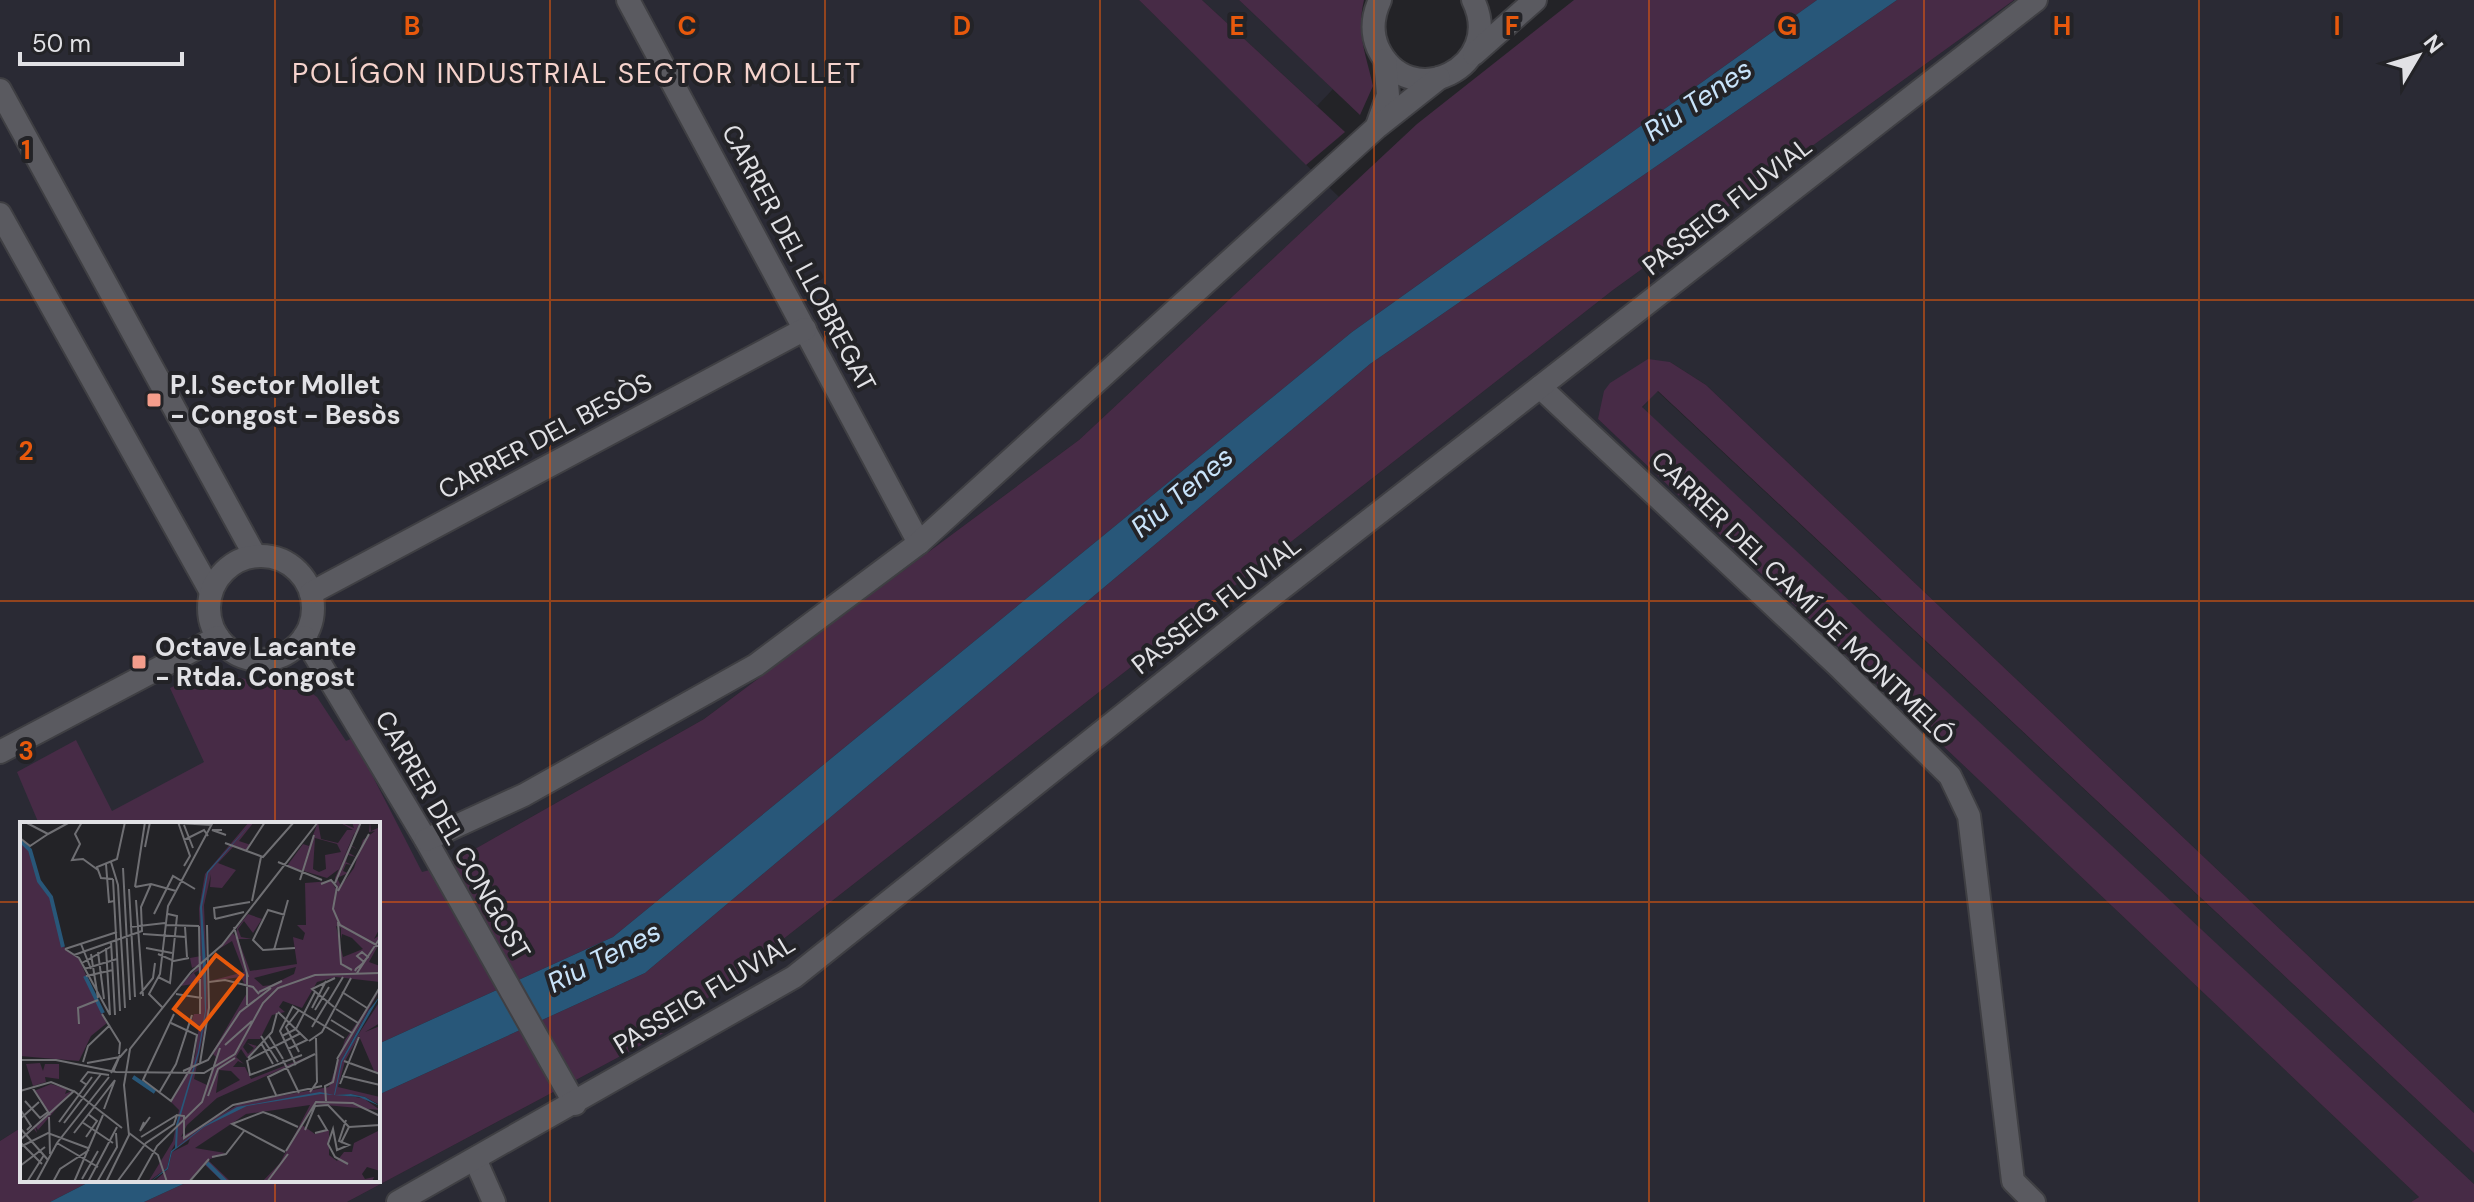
<svg xmlns="http://www.w3.org/2000/svg" width="2474" height="1202" viewBox="0 0 2474 1202" font-family="'DM Sans',sans-serif">
<style>
.built{fill:#2a2a34}
.green{fill:#472b46}
.water{fill:#285779}
.lines{fill:none;stroke-linecap:round;stroke-linejoin:round}
.minor-casing{stroke:#3f3f43;stroke-width:26}
.minor{stroke:#5a5a60;stroke-width:22}
.grid{fill:none;stroke:#e8590c;stroke-width:2;stroke-opacity:0.55}
.poi-dot{fill:#f49d8b;stroke:#232327;stroke-width:3}
.labels{text-anchor:middle;dominant-baseline:central;stroke-width:8;stroke-linejoin:round;paint-order:stroke}
.street-label{font-size:26px;fill:#e1e1e5;stroke:#232327}
.poi-label{font-size:26px;font-weight:bold;fill:#e1e1e5;stroke:#232327;text-anchor:start}
.neighbourhood-label{font-size:28px;letter-spacing:2px;fill:#f6d3cc;stroke:#232327}
.water-label{font-size:28px;font-style:italic;fill:#c8e3fa;stroke:#232327}
.inset-river{fill:none;stroke:#285779;stroke-width:4}
.inset-road{fill:none;stroke:#6f6f73;stroke-width:2}
.view{fill:#e8590c;fill-opacity:0.15;stroke:#e8590c;stroke-width:4}
.inset-edge{fill:none;stroke:#e1e1e5;stroke-width:4}
.grid-label{font-size:26px;text-anchor:middle;font-weight:bold;fill:#e8590c;stroke:#232327;stroke-width:8;stroke-linejoin:round;paint-order:stroke}
</style>
<rect width="100%" height="100%" fill="#232327"/>
<!-- built -->
<g class="built">
<polygon points="0,0 1139,0 1339,197 1079,440 704,719 445,866 378,886 378,824 22,824 22,1127 0,1141"/>
<polygon points="1202,0 1239,0 1333,89 1317,106"/>
<polygon points="2014,0 2474,0 2474,1113 1706,385 1670,362 1598,419 2419,1197 2411,1202 347,1202 662,1034 1613,290"/>
<polygon points="1657,391 2474,1153 2474,1184 1642,408"/>
</g>
<!-- green -->
<g class="green">
<polygon points="1139,0 1202,0 1345,132 1306,165"/>
<path d="M 1239,0 L 1364,0 C 1356,34 1366,54 1373,86 L 1360,115 Z"/>
<polygon points="1574,0 1817,0 1352,332 613,937 378,1044 378,824 39,824 17,772 76,740 112,811 204,762 170,688 202,673 220,673 266,684 299,684 317,697 346,741 353,738 422,872 445,866 704,719 1079,440 1417,124"/>
<polygon points="1897,0 2014,0 1613,290 662,1034 347,1202 144,1202 192,1180 378,1180 378,1095 645,973 1370,364"/>
<polygon points="1648,359 1670,362 1706,385 2474,1113 2474,1153 1658,391 1642,407 2474,1184 2474,1202 2411,1202 2419,1197 1598,419 1604,391 1610,383"/>
<polygon points="22,1127 22,1180 93,1180 50,1202 0,1202 0,1141"/>
</g>
<!-- water -->
<g class="water">
<polygon points="1817,0 1897,0 1370,364 645,973 378,1095 378,1044 613,937 1352,332"/>
<polygon points="93,1180 192,1180 144,1202 50,1202"/>
</g>
<g class="lines">
<defs>
<g id="minor">
<polyline points="628,0 919,543"/>
<path d="M 1380,0 C 1373,15 1371,32 1378,48 C 1409,114 1506,67 1473,0"/>
<polyline points="1474,54 1535,0"/>
<polyline points="0,90 254,554"/>
<polyline points="1377,126 1388,95 1385,60"/>
<polyline points="0,214 211,592"/>
<polyline points="1540,387 1837,665 1950,776 1969,816 2013,1181 2034,1202"/>
<circle cx="261" cy="608" r="52"/>
<polyline points="311,593 805,329"/>
<polyline points="304,637 426,840 575,1104"/>
<polyline points="0,752 218,637"/>
<polyline points="426,840 524,795 756,665 919,543 1377,127 1439,78"/>
<polyline points="475,1159 494,1202"/>
<polyline points="398,1202 794,977 1272,596 2036,0"/>
</g>
</defs>
<!-- minor casing -->
<use href="#minor" class="minor-casing"/>
<!-- minor -->
<use href="#minor" class="minor"/>
</g>
<!-- grid -->
<path class="grid" d="M 275,0 L 275,824M 550,0 L 550,1202M 825,0 L 825,1202M 1100,0 L 1100,1202M 1374,0 L 1374,1202M 1649,0 L 1649,1202M 1924,0 L 1924,1202M 2199,0 L 2199,1202M 0,300 L 2474,300M 0,601 L 2474,601M 0,902 L 22,902M 378,902 L 2474,902M 275,1180 L 275,1202"/>
<!-- markers -->
<g class="poi-dot">
<rect x="146" y="392" width="16" height="16" rx="4"/>
<rect x="131" y="654" width="16" height="16" rx="4"/>
</g>
<g class="labels">
<!-- street labels -->
<g class="street-label">
<text transform="translate(1727 206) rotate(-38)">PASSEIG FLUVIAL</text>
<text transform="translate(799 258) rotate(62)">CARRER DEL LLOBREGAT</text>
<text transform="translate(545 436) rotate(-28)">CARRER DEL BESÒS</text>
<text transform="translate(1803 598) rotate(44)">CARRER DEL CAMÍ DE MONTMELÓ</text>
<text transform="translate(1216 605) rotate(-38)">PASSEIG FLUVIAL</text>
<text transform="translate(453 835) rotate(60)">CARRER DEL CONGOST</text>
<text transform="translate(704 994) rotate(-31)">PASSEIG FLUVIAL</text>
</g>
<!-- poi labels -->
<g class="poi-label">
<text x="170" y="385">P.I. Sector Mollet<tspan x="170" dy="30">- Congost - Besòs</tspan></text>
<text x="155" y="647">Octave Lacante<tspan x="155" dy="30">- Rtda. Congost</tspan></text>
</g>
<!-- neighbourhood labels -->
<g class="neighbourhood-label">
<text x="577" y="73">POLÍGON INDUSTRIAL SECTOR MOLLET</text>
</g>
<!-- water labels -->
<g class="water-label">
<text transform="translate(1698 100) rotate(-34)">Riu Tenes</text>
<text transform="translate(1182 492) rotate(-40)">Riu Tenes</text>
<text transform="translate(604 957) rotate(-27)">Riu Tenes</text>
</g>
</g>
<!-- overview -->
<g transform="translate(20 822)">
<rect width="360" height="360" fill="#232327"/>
<path d="M 229,0 L 234,0 L 219,19 L 231,23 L 226,28 L 214,24 L 198,41 L 216,48 L 202,66 L 190,65 L 191,52 L 184,83 L 188,190 L 174,257 L 187,263 L 196,235 L 192,231 L 228,169 L 221,155 L 190,159 L 224,150 L 212,119 L 199,127 L 213,111 L 216,115 L 217,106 L 228,92 L 242,97 L 233,111 L 224,99 L 218,107 L 221,115 L 232,117 L 218,117 L 230,149 L 277,142 L 273,115 L 283,118 L 285,111 L 277,103 L 286,103 L 285,61 L 311,59 L 318,70 L 315,56 L 334,12 L 341,5 L 331,23 L 338,28 L 331,24 L 329,31 L 336,35 L 328,33 L 326,40 L 332,43 L 326,42 L 323,49 L 328,51 L 317,56 L 321,64 L 334,46 L 343,18 L 355,9 L 349,10 L 350,0 L 351,9 L 360,5 L 360,106 L 354,117 L 360,113 L 360,120 L 349,140 L 360,144 L 360,160 L 316,155 L 297,160 L 282,186 L 263,179 L 259,185 L 265,190 L 252,193 L 240,217 L 228,217 L 223,225 L 228,232 L 234,226 L 227,221 L 237,224 L 227,236 L 221,227 L 216,235 L 224,242 L 218,239 L 213,245 L 225,245 L 231,257 L 295,232 L 197,276 L 167,303 L 161,315 L 221,281 L 309,265 L 325,218 L 360,167 L 321,239 L 360,179 L 360,201 L 345,210 L 360,204 L 360,251 L 355,251 L 339,214 L 325,239 L 318,265 L 360,275 L 360,283 L 345,275 L 331,272 L 320,273 L 343,276 L 360,288 L 294,282 L 282,303 L 295,312 L 309,308 L 309,333 L 317,339 L 324,330 L 332,330 L 334,321 L 360,308 L 360,349 L 347,345 L 342,352 L 345,357 L 354,355 L 352,360 L 242,360 L 260,341 L 290,283 L 226,292 L 175,326 L 205,331 L 188,338 L 211,360 L 203,360 L 184,342 L 168,360 L 134,360 L 148,347 L 152,330 L 168,322 L 170,317 L 157,326 L 157,319 L 151,329 L 147,346 L 128,360 L 153,319 L 159,288 L 151,280 L 175,234 L 179,203 L 171,200 L 174,192 L 181,192 L 181,147 L 174,151 L 180,161 L 160,164 L 181,142 L 172,146 L 170,136 L 181,134 L 179,87 L 185,52 ZM 316,104 L 321,106 L 321,117 L 322,112 L 332,116 L 343,127 L 323,135 ZM 276,145 L 274,152 L 251,163 L 243,164 L 234,156 ZM 199,248 L 211,249 L 220,258 L 196,271 ZM 298,0 L 301,17 L 318,21 L 327,8 L 333,8 L 319,0 L 334,6 L 332,0 L 340,0 L 319,47 L 307,56 L 267,44 L 283,22 L 289,24 ZM 295,16 L 317,22 L 321,30 L 305,33 L 306,47 L 299,50 L 293,47 ZM 0,19 L 11,30 L 18,59 L 30,74 L 43,124 L 59,137 L 87,201 L 71,214 L 59,239 L 0,234 ZM 20,241 L 23,249 L 25,242 L 39,242 L 39,257 L 25,255 L 26,260 L 13,264 L 6,242 ZM 31,262 L 47,267 L 45,272 L 52,269 L 18,308 L 15,304 L 17,311 L 14,307 L 0,317 L 28,291 L 14,269 Z" fill="#472b46" fill-rule="evenodd"/>
<path d="M 232,0 L 188,51 L 182,85 L 186,145 L 186,189 L 179,231 L 158,303 L 157,325 L 184,304 L 217,285 L 300,270 L 314,273 L 321,239 L 349,188 L 360,174 L 322,240 L 315,273 L 331,272 L 345,275 L 360,284 L 339,275 L 301,272 L 227,284 L 184,305 L 152,330 L 148,347 L 130,360 L 147,346 L 151,329 L 155,326 L 156,303 L 178,230 L 185,189 L 180,85 L 187,50 Z" fill="#285779"/>
<path class="inset-river" d="M 1,19 L 10,28 L 19,59 L 31,75 L 43,125M 65,154 L 83,191M 113,255 L 135,270M 187,341 L 206,360"/>
<path class="inset-road" d="M 5,0 L 28,12 L 50,0M 62,0 L 55,12 L 60,22 L 52,38 L 63,37 L 78,48M 158,0 L 170,34 L 164,44M 158,1 L 192,3M 164,3 L 173,26M 202,8 L 192,8 L 206,13M 0,16 L 10,24 L 28,12M 164,18 L 184,8 L 188,14M 205,21 L 243,35 L 274,0M 125,25 L 130,0M 226,29 L 245,0M 91,40 L 98,63 L 105,186M 258,40 L 302,58M 86,42 L 89,80 L 94,79M 103,46 L 110,178M 93,57 L 100,189M 93,57 L 81,56 L 77,45 L 97,37 L 105,0M 280,58 L 294,13M 315,61 L 341,0M 301,62 L 311,58 L 317,65 L 313,87 L 320,103 L 360,125M 115,65 L 125,0M 115,65 L 131,62 L 156,69M 109,67 L 115,175M 318,69 L 349,12M 116,78 L 123,174M 232,79 L 241,35M 134,92 L 153,54 L 175,67M 265,93 L 248,88 L 233,118 L 243,128 L 275,126M 195,97 L 194,86 L 230,80M 195,97 L 224,90M 318,100 L 321,142 L 332,148M 145,103 L 179,104M 179,104 L 180,156M 110,105 L 145,101M 165,105 L 167,135M 214,105 L 228,155M 123,112 L 166,115M 91,119 L 95,193M 61,122 L 71,147M 86,126 L 90,193M 126,126 L 152,131M 45,127 L 97,110M 45,127 L 59,136 L 90,193M 254,128 L 268,78M 78,130 L 84,177M 71,132 L 78,176M 138,132 L 154,139 L 169,136M 54,133 L 122,109 L 121,85 L 131,62M 62,141 L 92,124M 64,147 L 97,137M 335,149 L 336,147 L 342,142 L 346,137 L 348,135 L 342,130 L 337,134 L 344,140M 227,151 L 227,183M 337,151 L 360,116M 66,154 L 93,148M 138,155 L 150,161 L 157,94 L 148,92M 189,160 L 205,158 L 233,165 L 239,172M 239,170 L 262,159M 322,170 L 347,186M 120,172 L 133,156 L 135,141M 156,172 L 182,176M 308,180 L 323,155M 272,184 L 324,216M 273,184 L 260,209 L 276,243M 142,185 L 129,172 L 140,152 L 148,84 L 193,0M 314,185 L 292,167 L 315,156M 292,186 L 306,159M 316,187 L 338,201M 279,188 L 266,205 L 279,230M 295,188 L 309,165M 258,190 L 287,218 L 268,227M 82,192 L 100,221 L 99,232M 180,192 L 180,157M 311,198 L 332,211M 151,201 L 177,213 L 171,246 L 151,279 L 123,258 L 154,192M 59,202 L 58,186 L 78,178M 292,205 L 307,180M 241,214 L 258,240M 249,214 L 263,237M 262,214 L 276,207 L 295,170M 289,219 L 302,210 L 331,156M 241,221 L 253,242M 205,223 L 232,199M 228,236 L 252,210 L 257,191M 317,237 L 360,165M 0,238 L 36,238 L 96,250 L 184,251 L 215,232 L 243,181 L 258,166 L 295,153 L 360,151M 227,238 L 230,253 L 282,233M 228,238 L 281,211M 263,238 L 279,271M 324,239 L 360,252M 63,240 L 68,224 L 90,203M 67,241 L 100,235 L 107,227M 180,241 L 189,186 L 187,103M 163,249 L 188,238 L 220,190 L 251,166M 91,251 L 100,233 L 93,250M 322,254 L 360,263M 320,262 L 339,215M 67,263 L 61,259 L 68,250 L 89,253M 12,265 L 30,293M 0,269 L 31,260 L 53,269M 290,270 L 297,260 L 296,216M 139,271 L 156,242 L 172,193M 256,273 L 248,255 L 295,232M 188,274 L 198,247 L 215,236M 5,279 L 20,296 L 28,290M 306,279 L 305,264 L 313,260 L 318,237M 0,287 L 11,304 L 7,308M 84,287 L 95,258M 254,294 L 243,290 L 212,302 L 265,330M 29,295 L 30,332M 0,297 L 19,280M 260,297 L 254,294 L 278,305M 326,298 L 319,319 L 329,323 L 317,328 L 313,307 L 308,322 L 315,335 L 328,342M 39,300 L 72,255M 62,300 L 93,321M 124,300 L 120,309 L 130,295M 44,301 L 81,252M 329,305 L 360,303M 0,306 L 28,338M 285,308 L 295,284 L 308,283 L 329,305 L 321,321M 54,311 L 95,258M 109,311 L 138,333 L 147,360M 295,311 L 307,308 L 298,293M 66,315 L 77,299 L 68,292M 121,315 L 157,293M 0,318 L 54,269 L 102,306M 1,321 L 22,342M 37,321 L 78,345M 0,325 L 28,311 L 68,326M 266,329 L 296,280 L 333,281 L 360,294M 192,335 L 206,332 L 224,309M 0,344 L 25,325M 62,357 L 78,329M 7,360 L 24,333M 16,360 L 37,321 L 89,255M 33,360 L 40,347 L 69,328M 54,360 L 83,293M 68,360 L 97,305M 77,360 L 97,325 L 96,311M 86,360 L 109,313 L 104,263 L 110,227 L 171,150 L 202,123 L 298,0M 97,360 L 126,321 L 154,302 L 157,293 L 164,294 L 164,316 L 213,283 L 302,264M 117,360 L 137,324 L 182,280 L 200,226M 169,360 L 189,337M 247,360 L 268,332"/>
<path class="view" d="M 196,133 L 222,153 L 180,207 L 154,187 Z"/>
<rect width="360" height="360" class="inset-edge"/>
</g>
<g class="grid-label">
<text x="412" y="35">B</text>
<text x="687" y="35">C</text>
<text x="962" y="35">D</text>
<text x="1237" y="35">E</text>
<text x="1512" y="35">F</text>
<text x="1787" y="35">G</text>
<text x="2062" y="35">H</text>
<text x="2337" y="35">I</text>
<text x="26" y="159">1</text>
<text x="26" y="460">2</text>
<text x="26" y="760">3</text>
</g>
<!-- north arrow -->
<g transform="translate(2418 56) rotate(52)" stroke="#232327" stroke-width="6" paint-order="stroke">
<path d="M0-6L14 30L0 20L-14 30Z" fill="#e1e1e5"/>
<text y="-12" font-size="22" font-weight="bold" text-anchor="middle" fill="#e1e1e5">N</text>
</g>
<!-- scale -->
<path d="M20 52v12h162v-12" fill="none" stroke="#e1e1e5" stroke-width="4"/>
<text x="32" y="52" font-size="24" fill="#e1e1e5" stroke="#232327" stroke-width="6" paint-order="stroke">50 m</text>
</svg>
